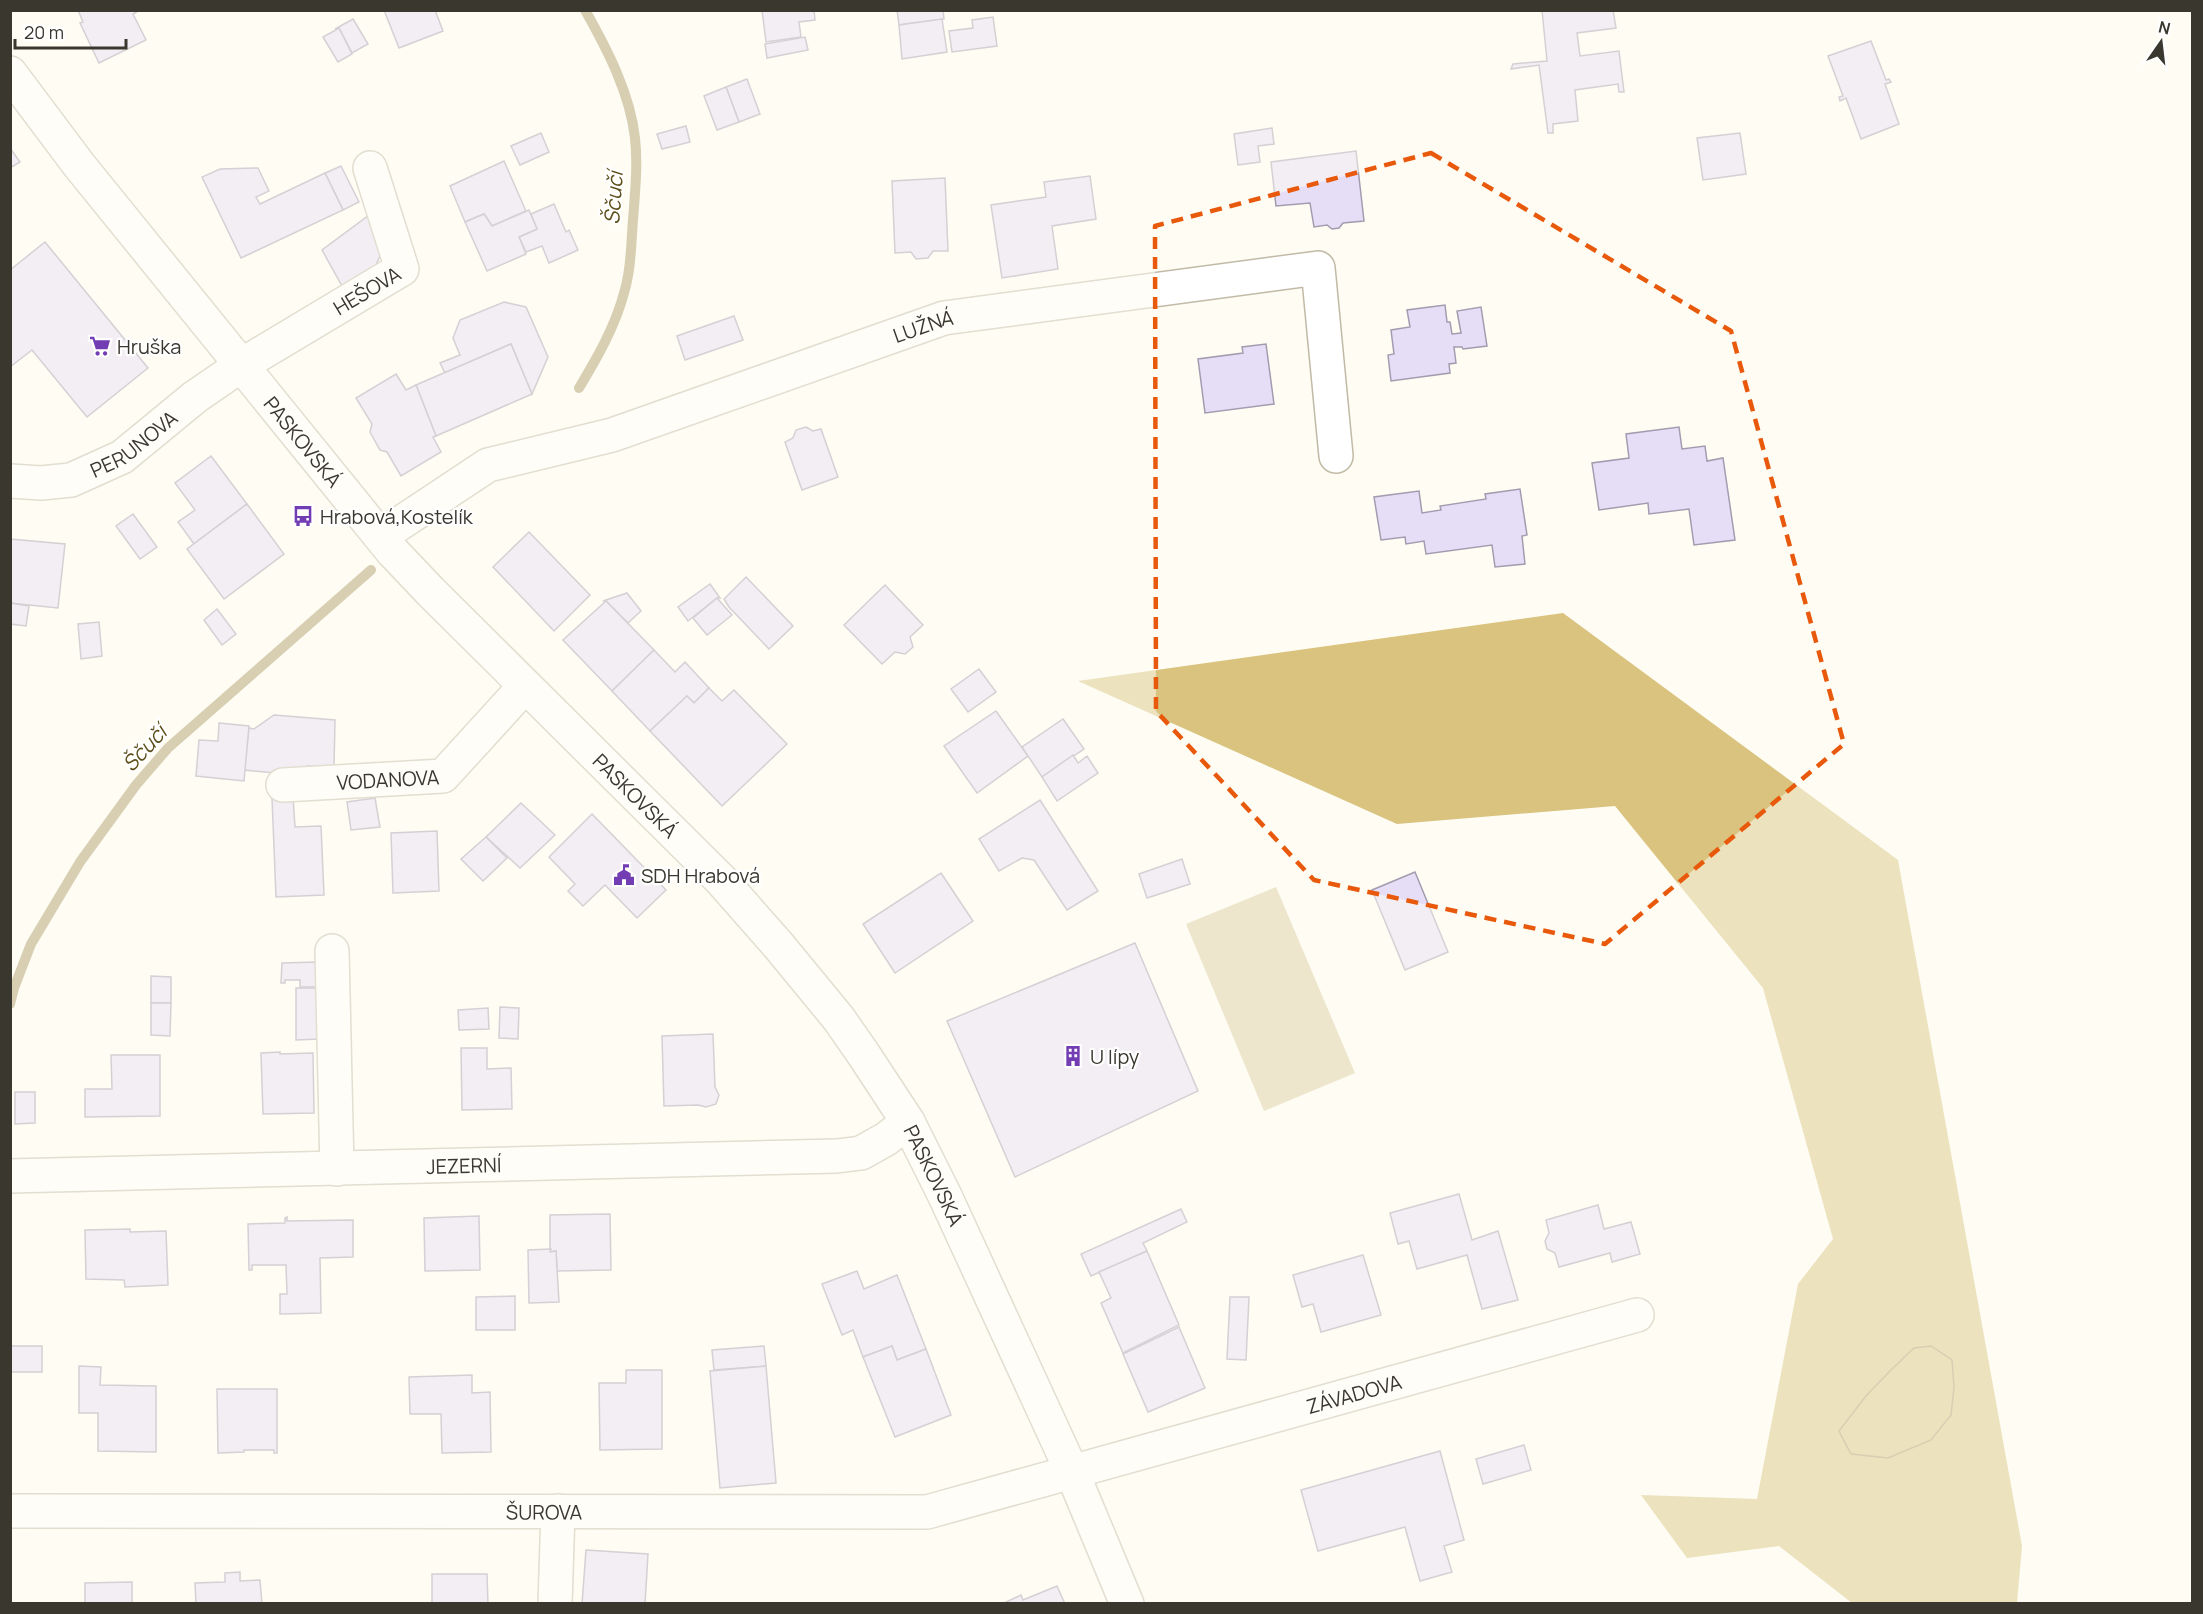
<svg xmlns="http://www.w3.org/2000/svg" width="2203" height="1614" viewBox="0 0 2203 1614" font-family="Manrope,sans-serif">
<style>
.green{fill:#dacc9f}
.forest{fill:#d9c37e}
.water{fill:#dac47f;stroke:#aa9a67;stroke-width:1.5}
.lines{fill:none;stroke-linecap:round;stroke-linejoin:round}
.stream{stroke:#aa9a67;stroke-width:10}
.building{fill:#e6ddf7;stroke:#a29caf;stroke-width:1.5}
.minor-casing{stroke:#c0baa6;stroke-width:36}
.major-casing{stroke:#c0baa6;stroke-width:36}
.minor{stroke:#fff;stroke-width:33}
.major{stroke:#fff;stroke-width:33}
.marked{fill:none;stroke:#e8590c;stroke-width:4.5;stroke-dasharray:12 8;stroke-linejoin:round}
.labels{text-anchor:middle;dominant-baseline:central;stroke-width:4.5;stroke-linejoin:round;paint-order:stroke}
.street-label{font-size:20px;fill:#3a372f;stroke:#fff}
.poi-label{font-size:20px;fill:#3a372f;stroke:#fff;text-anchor:start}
.water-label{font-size:21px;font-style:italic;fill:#5e4f1b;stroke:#fff}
</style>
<rect width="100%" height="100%" fill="#fefcf3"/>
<!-- green -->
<polygon class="green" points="1276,887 1355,1073 1264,1111 1186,924"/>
<!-- forest -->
<polygon class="forest" points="1563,613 1898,860 2022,1546 2017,1603 1852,1603 1779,1546 1687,1558 1641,1495 1757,1499 1798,1284 1833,1239 1763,988 1615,806 1397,824 1078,681"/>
<!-- water -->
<polygon class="water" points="1931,1346 1952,1360 1954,1387 1951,1415 1931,1440 1888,1458 1851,1454 1839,1431 1866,1396 1890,1371 1914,1348"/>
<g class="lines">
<!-- stream -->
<g class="stream">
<path d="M 579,388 C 597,358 615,327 624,293 C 631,270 631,245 633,220 C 635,193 638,165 635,138 C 630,93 607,49 585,10"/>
<polyline points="10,1004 14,988 31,944 80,862 136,785 168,748 371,570"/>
</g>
</g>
<!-- building -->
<g class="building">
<polygon points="78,10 140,10 133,14 146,40 99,63 80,23 83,22"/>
<polygon points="384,10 435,10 443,31 399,48"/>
<polygon points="762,10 814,10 815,20 799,22 801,37 766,42"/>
<polygon points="897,10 943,10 944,19 899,25"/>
<polygon points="1542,10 1613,10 1616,28 1577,33 1580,56 1619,51 1624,92 1619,92 1618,84 1575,90 1578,121 1553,124 1553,133 1548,133 1539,65 1511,69 1513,64 1547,61"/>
<polygon points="993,17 997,46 952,52 949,31 973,28 972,20"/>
<polygon points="353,19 368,44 352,53 339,28 335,29"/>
<polygon points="942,19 947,52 902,59 899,25"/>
<polygon points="339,28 352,54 338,62 323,37"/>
<polygon points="805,37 808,50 767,58 765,44"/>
<polygon points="1871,41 1886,80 1889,79 1891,82 1885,84 1899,124 1861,139 1846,98 1840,101 1839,97 1843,96 1828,56"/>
<polygon points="747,79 760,114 739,122 726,87"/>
<polygon points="726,87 739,122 717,130 704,96"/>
<polygon points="686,126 690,142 662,149 657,134"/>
<polygon points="1272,128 1274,144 1258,146 1260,162 1238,165 1234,134"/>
<polygon points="541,133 549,152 520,165 511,146"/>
<polygon points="1740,133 1746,174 1703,180 1697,138"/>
<polygon points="10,148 20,162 10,168"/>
<polygon points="1356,151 1364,221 1343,223 1339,228 1332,229 1327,225 1314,227 1310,203 1276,206 1271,162"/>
<polygon points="504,161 526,211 492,226 484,214 465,222 450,186"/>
<polygon points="341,166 359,202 343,210 325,173 323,174"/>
<polygon points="258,168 269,191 256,197 260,204 325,173 343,210 241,258 202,177 220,169"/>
<polygon points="1090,176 1096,219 1052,226 1058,269 1002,278 991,205 1046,197 1044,182"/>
<polygon points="945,178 948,251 933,251 928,258 916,259 911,252 895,253 892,181"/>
<polygon points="554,204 566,232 569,230 578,250 549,263 542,246 526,252 519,237 537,229 531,214"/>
<polygon points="529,210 537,229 519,237 526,254 487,271 465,222 484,214 492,226"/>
<polygon points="372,213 386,242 376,265 342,286 322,250"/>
<polygon points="45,242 148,368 87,417 32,350 10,367 10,270"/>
<polygon points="504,302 526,307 548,357 532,394 511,344 445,373 440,363 460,355 453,338 460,320"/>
<polygon points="1445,305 1447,322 1450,322 1452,334 1461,333 1457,311 1481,307 1487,346 1463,349 1462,347 1454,347 1456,363 1449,364 1450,373 1391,381 1388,355 1394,354 1391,330 1410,327 1407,310"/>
<polygon points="734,316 743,340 685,360 677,336"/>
<polygon points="511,344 532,394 436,436 416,385"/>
<polygon points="1266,344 1274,404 1205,413 1198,359 1243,353 1242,347"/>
<polygon points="396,374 406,390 416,385 436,436 433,437 441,452 401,476 387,452 380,450 370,432 372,424 356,398"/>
<polygon points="806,427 813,431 821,429 838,477 802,490 785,442 793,438 796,430"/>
<polygon points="1679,427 1682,449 1705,446 1707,461 1723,458 1735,540 1694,545 1689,509 1649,514 1648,503 1599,510 1592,463 1629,458 1626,434"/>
<polygon points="211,456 247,504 194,544 178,522 195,510 175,483"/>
<polygon points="1520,489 1527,535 1522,536 1525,564 1495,567 1492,545 1426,554 1424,541 1406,544 1405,537 1381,540 1374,497 1419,491 1422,513 1441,510 1440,506 1486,499 1485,494"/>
<polygon points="247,504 284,554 224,599 187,549"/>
<polygon points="133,514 157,547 140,559 116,526"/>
<polygon points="529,532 590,595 554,631 493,567"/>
<polygon points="10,539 65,544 58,608 10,603"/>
<polygon points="746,577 793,626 769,649 729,607 724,599"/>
<polygon points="710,584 720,598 717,598 688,621 678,607"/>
<polygon points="885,585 923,625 910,637 913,647 905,654 895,652 882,664 844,625"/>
<polygon points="627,593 641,611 628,623 606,601 603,601"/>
<polygon points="717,598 732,615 707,635 693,618"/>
<polygon points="606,601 654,650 612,691 563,640"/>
<polygon points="10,603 29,606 26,626 10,624"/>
<polygon points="217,609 236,634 222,645 204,620"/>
<polygon points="99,622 102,656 81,659 78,624"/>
<polygon points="654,650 675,672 685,662 709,688 694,703 687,696 650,731 612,691"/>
<polygon points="979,669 996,692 968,712 951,689"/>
<polygon points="709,688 722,701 734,690 787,744 722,806 650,731 687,696 694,703"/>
<polygon points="996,711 1028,756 977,793 944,746"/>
<polygon points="274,715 335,720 334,767 307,766 306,776 244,770 249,728 254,729"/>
<polygon points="1063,719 1084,749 1042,777 1022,747"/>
<polygon points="219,723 249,726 244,781 196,776 199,740 218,741"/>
<polygon points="1073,755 1078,763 1087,756 1098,773 1057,801 1042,777"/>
<polygon points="293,797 295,827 321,826 324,895 276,897 272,798"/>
<polygon points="375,798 380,827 351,830 347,802"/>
<polygon points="1040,800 1098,891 1067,910 1034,860 1022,858 999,871 979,839"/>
<polygon points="521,803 555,835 520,868 486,837"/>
<polygon points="592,814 666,890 637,918 605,885 583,906 568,891 575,884 549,857"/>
<polygon points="437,831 439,891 393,893 391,833"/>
<polygon points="486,837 507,858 483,881 461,859"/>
<polygon points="1182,859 1190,884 1147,898 1139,874"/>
<polygon points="1415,872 1448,952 1405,970 1372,890"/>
<polygon points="941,873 973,921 895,973 863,924"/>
<polygon points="1135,943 1198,1091 1015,1177 947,1021"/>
<polygon points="316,962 317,987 300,987 300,980 285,980 285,983 281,983 282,963"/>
<polygon points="151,976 171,977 171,1003 151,1003"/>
<polygon points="296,988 320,988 320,1039 296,1040"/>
<polygon points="151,1003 171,1003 170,1036 151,1035"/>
<polygon points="500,1007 519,1008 518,1039 499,1038"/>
<polygon points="488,1008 489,1029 459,1030 458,1010"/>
<polygon points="713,1034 715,1087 719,1095 716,1104 706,1107 698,1105 664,1106 662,1036"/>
<polygon points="461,1048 487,1048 487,1069 511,1068 512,1109 462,1110"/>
<polygon points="280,1052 280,1054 313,1053 314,1113 263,1114 261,1053"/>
<polygon points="111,1055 160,1055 160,1116 85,1117 85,1089 112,1089"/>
<polygon points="15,1092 35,1092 35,1123 15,1124"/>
<polygon points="1459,1194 1472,1240 1498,1231 1518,1300 1482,1309 1467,1255 1417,1269 1409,1241 1398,1244 1390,1213"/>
<polygon points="1598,1205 1604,1229 1631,1222 1640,1254 1612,1262 1610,1253 1559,1267 1555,1253 1547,1249 1545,1241 1549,1233 1546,1220"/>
<polygon points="1181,1209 1187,1222 1143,1243 1147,1251 1091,1276 1081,1254"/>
<polygon points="610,1214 611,1270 557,1271 556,1251 550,1252 550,1215"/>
<polygon points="479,1216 480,1270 425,1271 424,1218"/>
<polygon points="287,1217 287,1221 353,1220 353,1257 320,1258 321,1313 280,1314 280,1294 287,1294 286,1265 252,1265 252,1270 249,1270 248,1224 285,1223 285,1218"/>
<polygon points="130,1229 130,1232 166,1231 168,1285 125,1287 124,1280 86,1279 85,1230"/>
<polygon points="551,1249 550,1252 556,1251 559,1302 529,1303 528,1250"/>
<polygon points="1147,1251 1179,1325 1123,1353 1101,1303 1111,1298 1099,1272"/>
<polygon points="1363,1255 1381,1315 1321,1332 1313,1304 1302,1307 1293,1275"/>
<polygon points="857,1271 864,1289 897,1275 926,1349 897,1360 892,1346 863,1357 853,1330 842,1335 822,1284"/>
<polygon points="515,1296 515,1330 476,1330 476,1297"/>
<polygon points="1230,1297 1249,1297 1246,1360 1227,1359"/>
<polygon points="1179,1327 1205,1388 1148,1412 1123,1354"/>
<rect x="10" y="1346" width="32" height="26"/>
<polygon points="764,1346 766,1366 714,1370 712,1350"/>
<polygon points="892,1346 897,1360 926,1349 951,1415 895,1437 863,1357"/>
<polygon points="79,1366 101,1367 100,1385 156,1386 156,1452 98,1451 98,1413 79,1413"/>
<polygon points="766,1366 776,1483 720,1488 710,1371"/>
<polygon points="626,1370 662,1370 662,1449 600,1450 599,1383 626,1383"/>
<polygon points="472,1375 472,1393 490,1392 491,1452 442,1453 441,1414 410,1414 409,1377"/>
<polygon points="217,1389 277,1389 277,1453 274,1453 274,1450 244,1450 244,1452 218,1453"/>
<polygon points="1524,1445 1531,1470 1483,1484 1476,1459"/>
<polygon points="1440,1451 1464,1540 1444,1546 1452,1572 1420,1581 1405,1527 1318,1551 1301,1490"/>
<polygon points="586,1550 648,1554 645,1604 582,1604"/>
<polygon points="240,1572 240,1581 260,1580 262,1604 196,1604 195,1583 225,1582 225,1573"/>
<polygon points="432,1574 487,1574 488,1604 432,1604"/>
<polygon points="132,1582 132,1604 85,1604 85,1583"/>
<polygon points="1057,1586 1065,1604 1002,1604 1021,1595 1023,1600"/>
</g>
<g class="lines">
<defs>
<g id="minor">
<path id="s1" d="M 10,481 L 41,483 L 71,480 L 122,457 L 195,397 L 240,366 L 402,269 L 370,168"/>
<path id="s2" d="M 381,536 L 488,465 L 612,435 L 944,318 L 1318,268 L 1336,456"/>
<path id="s3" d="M 283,785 L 443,776 L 525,686"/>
<polyline points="332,951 337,1169"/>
<path id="s4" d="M 10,1176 L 837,1156 L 861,1153 L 886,1139 L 908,1122"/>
<path id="s5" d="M 10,1511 L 927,1512 L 1637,1315"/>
<polyline points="555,1604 558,1511"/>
</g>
<g id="major">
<path id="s6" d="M 10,73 L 79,165 L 392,551 L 430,591 L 721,880 L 779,946 L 839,1019 L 864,1055 L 908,1122 L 945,1196 L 1072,1472 L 1127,1604"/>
</g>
</defs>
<!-- minor casing -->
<use href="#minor" class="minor-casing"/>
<!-- major casing -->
<use href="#major" class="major-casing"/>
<!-- minor -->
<use href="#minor" class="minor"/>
<!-- major -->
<use href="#major" class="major"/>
</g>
<!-- marked area -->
<path d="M0 0H2203V1614H0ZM 1431,153 L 1731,331 L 1844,744 L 1605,944 L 1314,880 L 1156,711 L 1155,226 Z" fill="#fefcf3" fill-opacity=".55" fill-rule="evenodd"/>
<path class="marked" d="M 1431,153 L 1731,331 L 1844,744 L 1605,944 L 1314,880 L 1156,711 L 1155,226 Z"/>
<!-- icons -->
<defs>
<symbol id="supermarket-bare" viewBox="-9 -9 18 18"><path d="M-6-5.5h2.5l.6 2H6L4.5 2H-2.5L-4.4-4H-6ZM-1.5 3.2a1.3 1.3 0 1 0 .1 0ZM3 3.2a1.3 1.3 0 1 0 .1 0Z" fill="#723cb3" stroke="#fff" stroke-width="2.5" paint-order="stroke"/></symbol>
<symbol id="bus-bare" viewBox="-9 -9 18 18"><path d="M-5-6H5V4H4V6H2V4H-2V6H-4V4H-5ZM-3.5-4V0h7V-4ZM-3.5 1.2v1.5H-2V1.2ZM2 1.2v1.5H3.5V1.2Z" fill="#723cb3" stroke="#fff" stroke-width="2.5" paint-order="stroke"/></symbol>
<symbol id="civic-bare" viewBox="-9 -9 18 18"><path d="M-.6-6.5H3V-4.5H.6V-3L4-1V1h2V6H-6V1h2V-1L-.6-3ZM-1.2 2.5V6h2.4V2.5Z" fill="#723cb3" stroke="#fff" stroke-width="2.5" paint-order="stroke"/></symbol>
<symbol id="building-bare" viewBox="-9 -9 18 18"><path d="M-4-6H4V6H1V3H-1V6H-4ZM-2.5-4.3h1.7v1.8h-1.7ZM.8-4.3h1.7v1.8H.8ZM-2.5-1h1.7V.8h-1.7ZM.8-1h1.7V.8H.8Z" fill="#723cb3" stroke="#fff" stroke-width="2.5" paint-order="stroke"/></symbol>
</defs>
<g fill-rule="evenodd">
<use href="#supermarket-bare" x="85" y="331" width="30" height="30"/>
<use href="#bus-bare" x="288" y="501" width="30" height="30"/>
<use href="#civic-bare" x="609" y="860" width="30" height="30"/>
<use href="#building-bare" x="1058" y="1041" width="30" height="30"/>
</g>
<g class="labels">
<!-- street labels -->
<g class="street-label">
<text stroke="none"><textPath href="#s1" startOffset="414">HEŠOVA</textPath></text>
<text stroke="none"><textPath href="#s2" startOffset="586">LUŽNÁ</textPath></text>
<text stroke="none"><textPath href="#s1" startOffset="134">PERUNOVA</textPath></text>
<text stroke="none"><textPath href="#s6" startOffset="471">PASKOVSKÁ</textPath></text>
<text stroke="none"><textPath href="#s3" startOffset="105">VODANOVA</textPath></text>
<text stroke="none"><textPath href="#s6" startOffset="957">PASKOVSKÁ</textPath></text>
<text stroke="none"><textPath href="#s4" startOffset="454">JEZERNÍ</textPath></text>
<text stroke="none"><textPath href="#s6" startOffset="1443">PASKOVSKÁ</textPath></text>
<text stroke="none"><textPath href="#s5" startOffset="1360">ZÁVADOVA</textPath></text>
<text stroke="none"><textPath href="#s5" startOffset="534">ŠUROVA</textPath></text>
</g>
<!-- poi labels -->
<g class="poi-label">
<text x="117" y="346">Hruška</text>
<text x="320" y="516">Hrabová,Kostelík</text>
<text x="641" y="875">SDH Hrabová</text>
<text x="1090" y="1056">U lípy</text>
</g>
<!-- water labels -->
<g class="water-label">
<text transform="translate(613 198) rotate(-86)">Ščučí</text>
<text transform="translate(144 748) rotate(-47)">Ščučí</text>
</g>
</g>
<!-- border -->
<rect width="2203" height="1614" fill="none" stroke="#3a372f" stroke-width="24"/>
<!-- north arrow -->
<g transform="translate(2161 42) rotate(14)" stroke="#ffffff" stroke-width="4.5" paint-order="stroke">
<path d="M0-4.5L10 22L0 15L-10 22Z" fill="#3a372f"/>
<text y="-9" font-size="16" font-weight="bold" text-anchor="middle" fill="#3a372f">N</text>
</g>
<!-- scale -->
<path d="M15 39v9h111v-9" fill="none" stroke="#3a372f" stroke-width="3"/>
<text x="24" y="39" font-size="18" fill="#3a372f" stroke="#ffffff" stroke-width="4.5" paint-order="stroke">20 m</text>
</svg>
